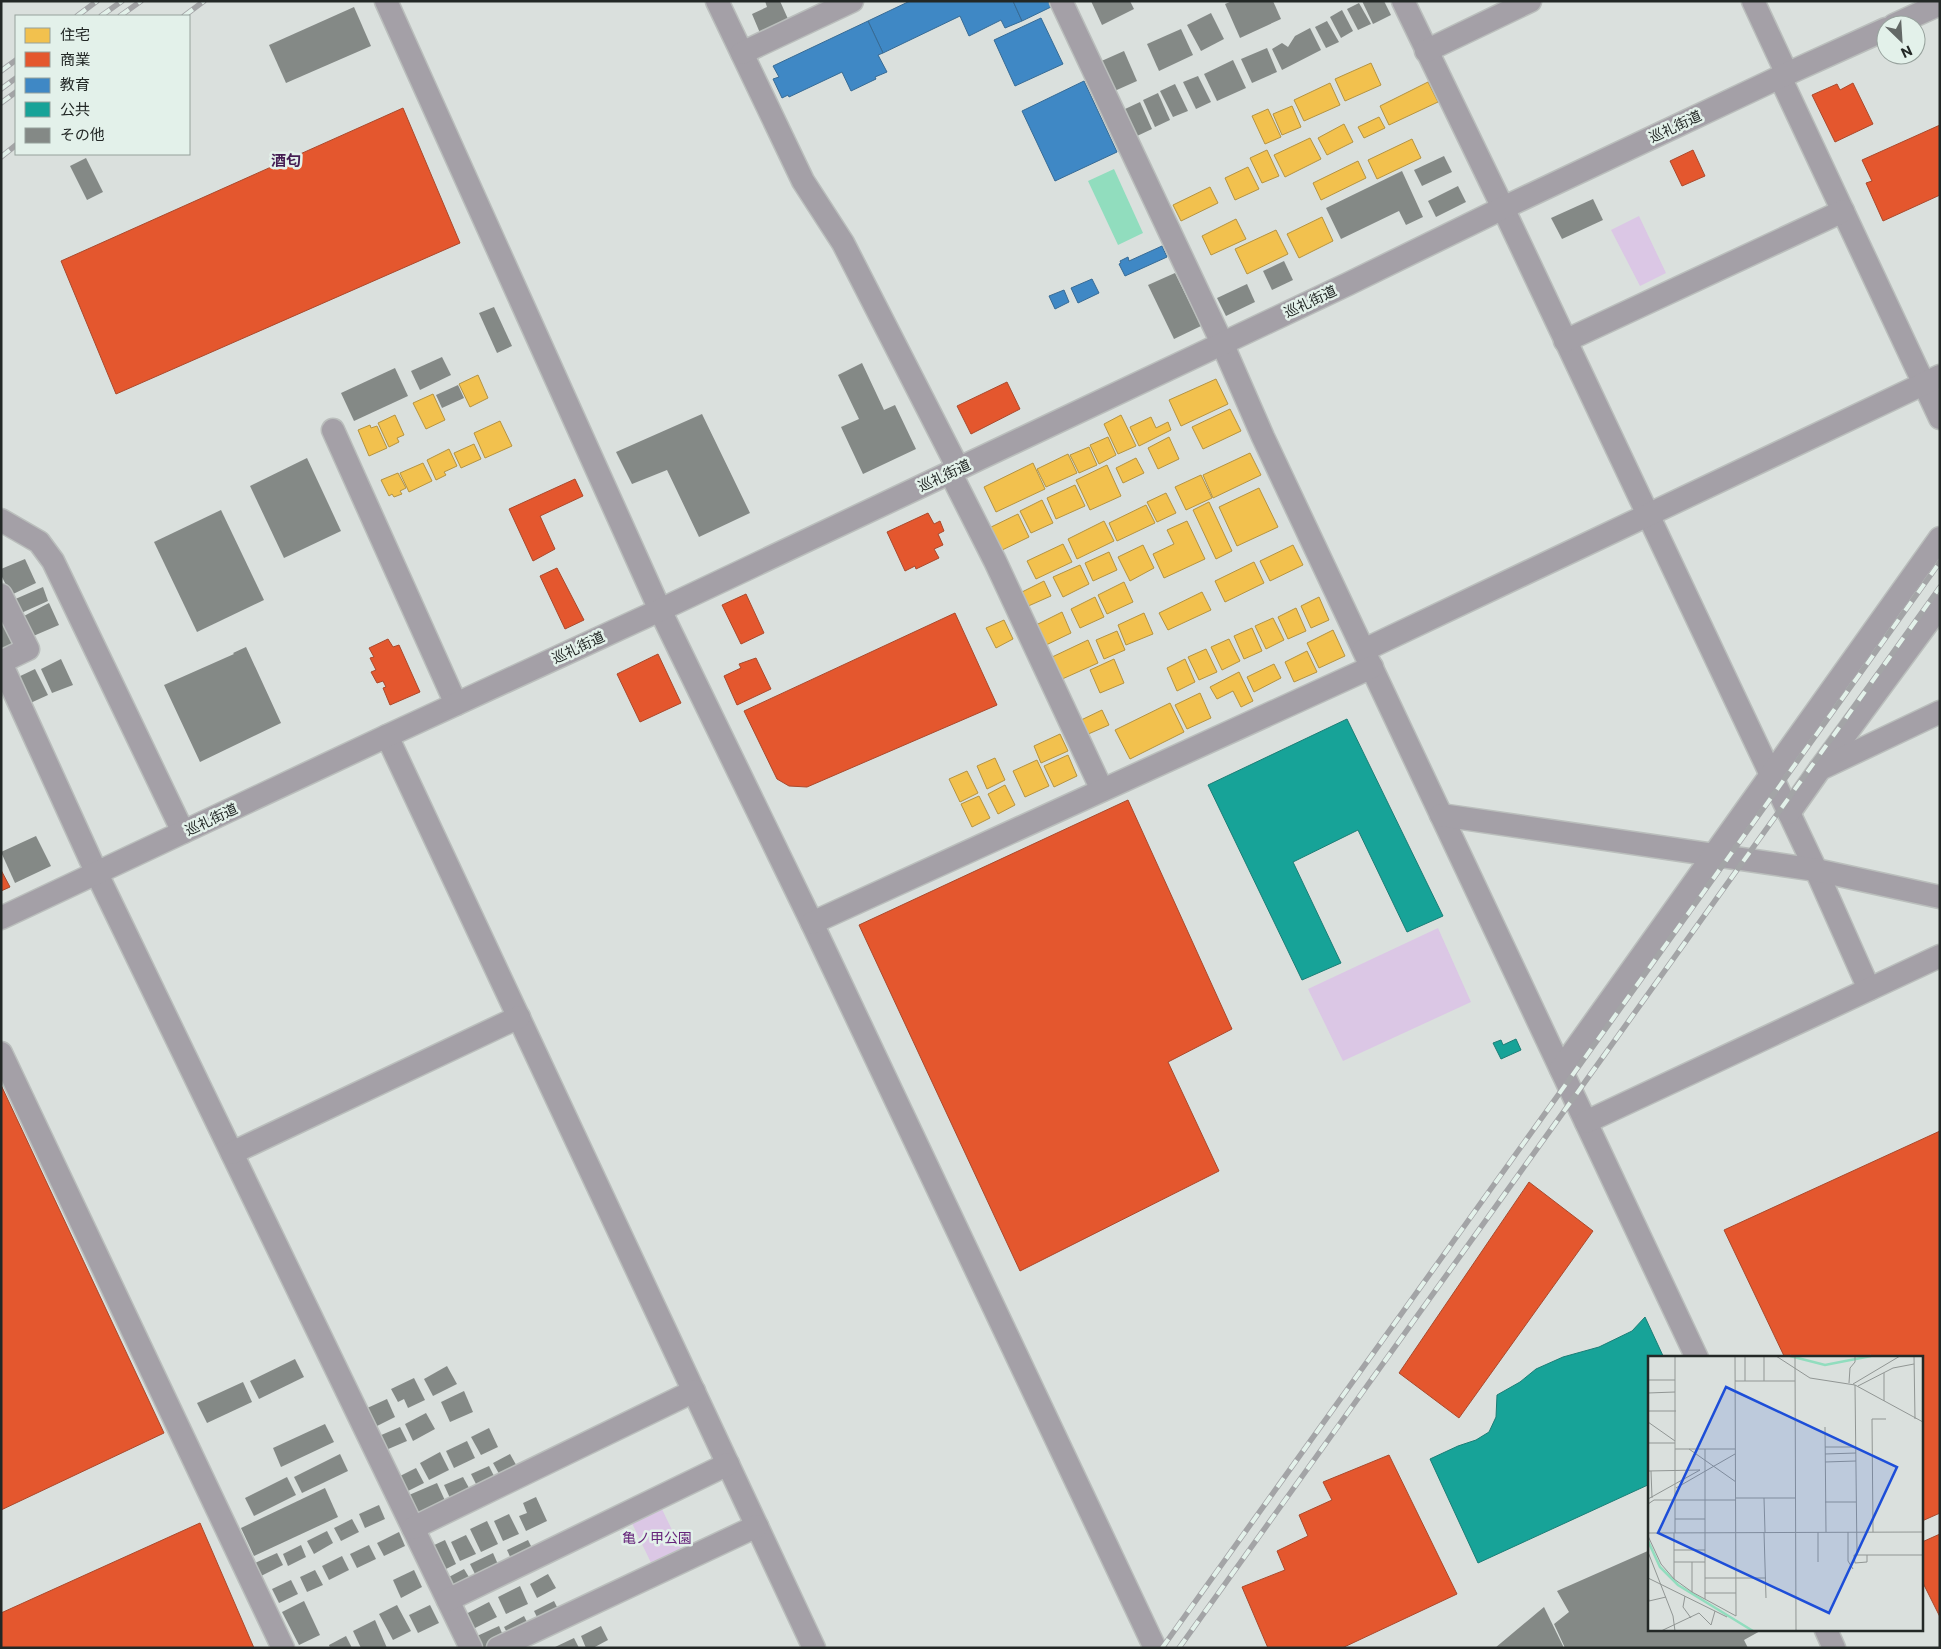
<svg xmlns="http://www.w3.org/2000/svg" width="1941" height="1649" viewBox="0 0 1941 1649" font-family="Commissioner,'Noto Sans JP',sans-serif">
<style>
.green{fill:#dbc7e5}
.water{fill:#91ddbe}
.homes{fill:#f2c14e;stroke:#b49342}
.shops{fill:#e4572e;stroke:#aa492c}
.schools{fill:#3f88c5;stroke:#376b95}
.public{fill:#17a398;stroke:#1b7e76}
.building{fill:#848986}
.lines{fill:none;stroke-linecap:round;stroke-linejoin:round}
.minor-casing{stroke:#babebc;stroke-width:25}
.minor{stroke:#a4a0a7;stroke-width:22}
.rail-casing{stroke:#a3a4a6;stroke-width:5.5}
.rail{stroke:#e3f1ea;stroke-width:4;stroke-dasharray:11;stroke-linecap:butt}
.labels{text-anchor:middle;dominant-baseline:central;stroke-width:5;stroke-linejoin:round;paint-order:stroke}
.street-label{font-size:14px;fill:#232826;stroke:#e3f1ea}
.park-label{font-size:14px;fill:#65247a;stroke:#e3f1ea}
.neighbourhood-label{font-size:15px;font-weight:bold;fill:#451e53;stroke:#e3f1ea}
.inset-river{fill:none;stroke:#91ddbe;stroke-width:2.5}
.inset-road{fill:none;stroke:#919694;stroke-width:1}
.view{fill:#1d4ed8;fill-opacity:0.15;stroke:#1d4ed8;stroke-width:2.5}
.inset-edge{fill:none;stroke:#232826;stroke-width:2.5}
</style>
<rect width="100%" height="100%" fill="#dae0dd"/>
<!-- green -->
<g class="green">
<polygon points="1639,216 1666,273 1640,286 1611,230"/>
<polygon points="1438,928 1471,1002 1343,1061 1308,989"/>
<polygon points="660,1505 684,1555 654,1569 630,1519"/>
</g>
<!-- water -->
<polygon class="water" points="1114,169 1143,233 1118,245 1088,181"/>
<!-- homes -->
<g class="homes">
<polygon points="1371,63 1381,85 1345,101 1335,79"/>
<polygon points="1428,82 1438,102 1389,125 1380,106"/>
<polygon points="1330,83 1340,105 1304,121 1294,100"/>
<polygon points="1292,106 1301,127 1282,135 1273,114"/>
<polygon points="1268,109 1281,137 1265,144 1252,116"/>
<polygon points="1379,117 1385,128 1364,138 1358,127"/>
<polygon points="1344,124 1353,142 1327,155 1318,138"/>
<polygon points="1310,138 1321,159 1285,177 1274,155"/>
<polygon points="1412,139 1421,158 1377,179 1368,160"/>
<polygon points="1267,150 1279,176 1262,183 1250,158"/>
<polygon points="1358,161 1366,178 1321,200 1313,183"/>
<polygon points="1248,167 1259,189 1235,200 1225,178"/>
<polygon points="1210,187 1218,203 1181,221 1173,205"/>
<polygon points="1322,217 1333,241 1299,258 1287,234"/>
<polygon points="1236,219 1246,239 1211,255 1202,236"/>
<polygon points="1276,230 1288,254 1247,274 1235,249"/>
<polygon points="478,375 488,398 470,407 459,384"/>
<polygon points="1216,379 1228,404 1181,426 1169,400"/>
<polygon points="433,394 445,420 426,429 413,403"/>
<polygon points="1230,409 1241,431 1203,449 1192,427"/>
<polygon points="395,415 404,435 397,438 399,442 389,447 378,423"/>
<polygon points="1121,415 1136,446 1118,454 1104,424"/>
<polygon points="1151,417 1156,428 1168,422 1171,430 1139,446 1130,427"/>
<polygon points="500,421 512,446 485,458 474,433"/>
<polygon points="370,425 371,428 377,426 387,448 369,456 358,430"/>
<polygon points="1108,437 1116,455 1099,464 1090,445"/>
<polygon points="1169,437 1179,459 1158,469 1148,448"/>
<polygon points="474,444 481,459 461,468 454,453"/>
<polygon points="1089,447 1097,465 1079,473 1070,455"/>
<polygon points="449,449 457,466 444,472 446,475 436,480 427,460"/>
<polygon points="1250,453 1261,475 1213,498 1203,475"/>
<polygon points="1068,454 1077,473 1046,487 1037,469"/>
<polygon points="1136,458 1144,473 1123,483 1116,468"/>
<polygon points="423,463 432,481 409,492 400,473"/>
<polygon points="1033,463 1045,489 996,512 984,487"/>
<polygon points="1107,465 1121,496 1090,510 1076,480"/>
<polygon points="398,473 406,488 400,491 402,494 394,497 392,494 389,496 381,480"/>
<polygon points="1201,475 1212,498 1186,510 1175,487"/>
<polygon points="1075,485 1085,506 1056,519 1047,498"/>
<polygon points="1259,488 1278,527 1237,546 1219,507"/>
<polygon points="1166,493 1176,513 1157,522 1147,502"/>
<polygon points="1042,500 1053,523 1031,533 1020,511"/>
<polygon points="1209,502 1232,551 1216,559 1193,510"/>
<polygon points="1146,505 1155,523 1117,541 1109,523"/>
<polygon points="1018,514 1029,537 998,552 987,529"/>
<polygon points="1104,521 1114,541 1077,559 1068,539"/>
<polygon points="1187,521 1205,559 1164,578 1153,554 1174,544 1167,530"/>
<polygon points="1063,544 1072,562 1036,579 1027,561"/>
<polygon points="1143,545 1154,568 1130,581 1118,557"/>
<polygon points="1293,545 1303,565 1270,581 1260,561"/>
<polygon points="1109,552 1117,570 1093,581 1085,563"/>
<polygon points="1254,562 1264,583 1225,602 1215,581"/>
<polygon points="1080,565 1089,584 1063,597 1053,577"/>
<polygon points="1044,581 1051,596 1026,607 1020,593"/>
<polygon points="1124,582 1133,602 1107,614 1098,595"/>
<polygon points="1202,592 1211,610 1168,630 1159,613"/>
<polygon points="1095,597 1104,617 1080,628 1071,609"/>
<polygon points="1319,597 1329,620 1311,628 1301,606"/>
<polygon points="1296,608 1306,631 1288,639 1278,617"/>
<polygon points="1062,612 1071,633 1046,645 1036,625"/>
<polygon points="1144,613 1153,634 1126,645 1118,625"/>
<polygon points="1273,618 1284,640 1266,649 1255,626"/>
<polygon points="1004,620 1013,639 996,648 986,628"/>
<polygon points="1252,628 1262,651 1244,659 1234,636"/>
<polygon points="1333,630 1345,656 1319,668 1307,643"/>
<polygon points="1117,631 1125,650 1104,659 1096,640"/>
<polygon points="1229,639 1240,661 1222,670 1211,647"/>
<polygon points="1088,640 1098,663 1060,680 1050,658"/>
<polygon points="1206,649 1217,672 1199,680 1188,657"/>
<polygon points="1307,651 1317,672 1294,682 1285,662"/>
<polygon points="1114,659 1124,683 1100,693 1090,670"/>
<polygon points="1185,659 1195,682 1177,691 1167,668"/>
<polygon points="1274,664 1281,678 1254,692 1247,677"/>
<polygon points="1239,672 1253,701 1241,707 1233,691 1217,699 1210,687"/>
<polygon points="1200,693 1211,718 1187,729 1175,705"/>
<polygon points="1170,703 1184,732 1130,759 1115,730"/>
<polygon points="1102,710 1109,725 1086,735 1079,721"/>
<polygon points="1060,734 1068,751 1041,763 1034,746"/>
<polygon points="1068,755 1077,776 1054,787 1044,766"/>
<polygon points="995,758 1005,780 987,789 977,766"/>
<polygon points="1037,760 1049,786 1025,797 1013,771"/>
<polygon points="967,771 978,793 960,802 949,779"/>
<polygon points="1005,785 1015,805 998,814 988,794"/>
<polygon points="979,796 990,818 972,827 961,804"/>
</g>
<!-- shops -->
<g class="shops">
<polygon points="1853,83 1873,124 1835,142 1812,95 1837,84 1840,90"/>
<polygon points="403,108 460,243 116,394 61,261"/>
<polygon points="1940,125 1940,195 1883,221 1866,183 1872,181 1862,160"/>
<polygon points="1693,150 1705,176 1682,186 1670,161"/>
<polygon points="1007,382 1020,409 971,434 957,406"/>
<polygon points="575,479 583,496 540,516 555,549 533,561 509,509"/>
<polygon points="928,513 934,524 940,521 944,531 938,534 943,545 934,549 939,558 916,569 915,566 905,571 887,532"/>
<polygon points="557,568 584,620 565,629 540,576"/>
<polygon points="746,594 764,633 741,644 722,605"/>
<polygon points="955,613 997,705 807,787 789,786 777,779 744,711"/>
<polygon points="388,639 393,647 399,645 420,692 390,705 383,688 386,687 383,681 377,683 371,672 376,670 370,658 374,657 369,648"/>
<polygon points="658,654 681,703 640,722 617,674"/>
<polygon points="756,658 771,689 737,705 724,676 741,668 739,664"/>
<polygon points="1128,800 1232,1029 1168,1062 1219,1171 1020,1271 859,925"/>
<polygon points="1,870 10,887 1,891"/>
<polygon points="1,1085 164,1433 1,1510"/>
<polygon points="1940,1131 1940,1513 1922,1521 1922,1358 1785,1358 1724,1230"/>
<polygon points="1529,1182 1593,1231 1459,1418 1399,1373"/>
<polygon points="1389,1455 1457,1594 1342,1648 1268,1648 1242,1587 1285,1570 1277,1551 1308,1536 1299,1515 1332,1500 1323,1482"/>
<polygon points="200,1523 254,1648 1,1648 1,1613"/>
<polygon points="1940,1534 1940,1617 1922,1581 1922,1542"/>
</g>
<!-- schools -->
<g class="schools">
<polygon points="910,1 1013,1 1022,21 1005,28 1001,20 969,36 960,16 883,53 868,21"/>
<polygon points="1013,1 1048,1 1051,7 1022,21"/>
<polygon points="1041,18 1063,64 1015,86 994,40"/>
<polygon points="868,21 883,53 878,55 887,72 875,77 876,79 851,91 842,72 789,97 788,95 782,98 773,79 779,77 773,66"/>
<polygon points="1084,81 1117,152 1055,181 1022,111"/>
<polygon points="1162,246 1167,257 1125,276 1119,264 1121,263 1120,261 1128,257 1129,261"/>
<polygon points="1092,279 1099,293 1078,303 1071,288"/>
<polygon points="1064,290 1069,302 1055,309 1049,296"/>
</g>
<!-- public -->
<g class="public">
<polygon points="1347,719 1443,916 1407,932 1358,830 1293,862 1341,963 1302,980 1208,785"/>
<polygon points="1516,1039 1521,1050 1501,1059 1493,1043 1501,1040 1503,1045"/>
<polygon points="1645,1317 1664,1358 1650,1358 1650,1484 1478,1563 1430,1459 1458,1446 1476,1440 1489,1432 1496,1417 1497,1395 1520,1382 1536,1369 1563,1357 1599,1347 1632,1331"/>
</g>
<!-- building -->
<g class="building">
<polygon points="765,1 780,1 788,19 760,33 752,14 767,7"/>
<polygon points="1091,1 1130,1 1134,9 1102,25"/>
<polygon points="1232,1 1273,1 1281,19 1240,38 1225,4"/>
<polygon points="1362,1 1384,1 1391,15 1373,24"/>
<polygon points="1359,3 1371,24 1358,30 1347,9"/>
<polygon points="354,7 371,46 286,83 269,45"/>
<polygon points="1342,10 1353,31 1341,38 1330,17"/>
<polygon points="1211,13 1224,39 1201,51 1187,25"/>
<polygon points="1327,21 1339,42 1326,48 1315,27"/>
<polygon points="1310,28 1321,50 1282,70 1272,49 1282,43 1288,47 1295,36"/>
<polygon points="1181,29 1193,55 1159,71 1147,44"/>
<polygon points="1267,48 1277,72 1252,83 1241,59"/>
<polygon points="1124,51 1137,81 1110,93 1097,63"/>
<polygon points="1233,60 1246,88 1217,101 1204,74"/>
<polygon points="1198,76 1211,102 1196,109 1183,82"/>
<polygon points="1175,84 1188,111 1173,117 1160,91"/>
<polygon points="1158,93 1170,120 1155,127 1143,100"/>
<polygon points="1140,102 1152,129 1137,136 1125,109"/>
<polygon points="1444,156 1452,172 1422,186 1414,170"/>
<polygon points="86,158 103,192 87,200 70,166"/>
<polygon points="1402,171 1423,217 1406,225 1399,211 1341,239 1326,208"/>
<polygon points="1458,186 1466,202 1436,217 1428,201"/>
<polygon points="1593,199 1603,220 1562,239 1551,218"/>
<polygon points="1284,261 1293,280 1272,290 1263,271"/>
<polygon points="1175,273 1201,326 1174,339 1148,285"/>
<polygon points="1247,284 1255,302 1226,316 1217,298"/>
<polygon points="494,307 512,346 497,353 479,313"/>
<polygon points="442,357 451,375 420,390 411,371"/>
<polygon points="862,363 884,410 895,405 916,449 863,474 841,427 859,419 838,375"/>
<polygon points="395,368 408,396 354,421 341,393"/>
<polygon points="458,385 464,398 442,408 436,395"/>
<polygon points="702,414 750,513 699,537 667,470 632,484 616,452"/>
<polygon points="307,458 341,531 284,558 250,486"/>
<polygon points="221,510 264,600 197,632 154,542"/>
<polygon points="25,559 36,583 11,595 1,575 1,569"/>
<polygon points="43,587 48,601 19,614 13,600"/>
<polygon points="49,603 59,625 31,637 22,617"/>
<polygon points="1,622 3,622 12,644 1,649"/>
<polygon points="246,647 281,723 200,762 164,685 234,654 233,653"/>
<polygon points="61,659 73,685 52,693 41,669"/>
<polygon points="35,669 48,695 26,705 14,679"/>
<polygon points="36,836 51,866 15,883 1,852"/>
<polygon points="295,1359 304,1377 259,1399 250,1381"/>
<polygon points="447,1366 457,1384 433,1396 424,1379"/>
<polygon points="414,1378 425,1400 408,1408 404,1399 398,1402 391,1389"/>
<polygon points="243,1382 252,1402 207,1423 197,1403"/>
<polygon points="464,1391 473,1412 450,1422 441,1402"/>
<polygon points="387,1399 395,1417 373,1428 365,1409"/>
<polygon points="426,1413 435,1429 413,1441 405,1424"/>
<polygon points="325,1424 334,1442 281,1467 273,1448"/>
<polygon points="400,1427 407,1441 386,1450 379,1436"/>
<polygon points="489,1428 498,1447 481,1455 471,1437"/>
<polygon points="467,1441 475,1458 454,1468 446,1451"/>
<polygon points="440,1452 449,1470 429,1480 420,1463"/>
<polygon points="340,1454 348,1471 302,1493 294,1477"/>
<polygon points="510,1454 519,1470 502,1479 493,1463"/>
<polygon points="489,1466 497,1482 479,1490 471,1474"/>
<polygon points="416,1468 424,1483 404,1493 396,1478"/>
<polygon points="287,1477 296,1495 254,1516 245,1498"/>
<polygon points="463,1477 469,1488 450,1498 444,1485"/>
<polygon points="437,1483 447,1505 419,1518 409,1495"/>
<polygon points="325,1488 338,1517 254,1556 241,1528"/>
<polygon points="536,1497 547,1521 526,1531 519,1516 527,1513 523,1503"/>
<polygon points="379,1505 385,1519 365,1528 359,1514"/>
<polygon points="509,1514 519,1534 503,1541 494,1521"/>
<polygon points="352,1519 359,1532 341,1541 334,1528"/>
<polygon points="487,1521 498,1544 481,1552 470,1529"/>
<polygon points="327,1531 333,1543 314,1554 307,1541"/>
<polygon points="399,1532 405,1546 384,1556 377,1543"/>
<polygon points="466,1535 476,1554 460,1561 451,1542"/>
<polygon points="445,1540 456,1564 442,1571 430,1547"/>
<polygon points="528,1540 534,1552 513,1563 507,1550"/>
<polygon points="301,1545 306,1557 288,1566 283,1554"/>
<polygon points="369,1545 376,1559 357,1568 350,1554"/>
<polygon points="1650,1550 1650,1630 1762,1630 1744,1640 1748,1648 1565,1648 1554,1624 1569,1612 1557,1591"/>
<polygon points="277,1553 283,1565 261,1576 255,1563"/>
<polygon points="493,1553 500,1569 478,1580 470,1564"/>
<polygon points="342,1556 349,1570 329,1580 322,1566"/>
<polygon points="464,1569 472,1582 453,1593 445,1579"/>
<polygon points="315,1570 323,1585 307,1592 300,1577"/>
<polygon points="414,1570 422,1587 401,1598 393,1580"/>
<polygon points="548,1574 556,1588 537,1598 530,1584"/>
<polygon points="291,1580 298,1594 279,1603 272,1589"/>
<polygon points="520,1586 528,1604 506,1614 498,1597"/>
<polygon points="304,1601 320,1635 299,1645 282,1612"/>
<polygon points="554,1601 560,1613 540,1623 534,1611"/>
<polygon points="489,1602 497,1617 471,1630 464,1615"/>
<polygon points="397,1605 411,1631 393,1640 379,1614"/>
<polygon points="430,1605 439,1623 418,1633 409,1615"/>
<polygon points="1544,1607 1564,1648 1495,1648"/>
<polygon points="524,1616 530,1628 510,1638 504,1627"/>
<polygon points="375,1620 387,1648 361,1648 353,1631"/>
<polygon points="499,1626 505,1640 487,1648 482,1648 477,1636"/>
<polygon points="601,1626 608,1640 593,1648 586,1648 581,1636"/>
<polygon points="346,1636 352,1648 330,1648 329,1645"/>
<polygon points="574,1638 579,1648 553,1648"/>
</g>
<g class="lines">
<defs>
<g id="minor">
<polyline points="386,1 660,610 812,923 1155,1648"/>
<polyline points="717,1 803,181 843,243 958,468"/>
<polyline points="1061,1 1222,343 1263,437 1697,1358"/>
<polyline points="1403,1 1503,208 1816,870 1869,989"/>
<polyline points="1753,1 1787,74"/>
<polyline points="1894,25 1940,4"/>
<polyline points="1426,51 1530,1"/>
<polyline points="742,53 852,1"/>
<polyline points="1780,77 1940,418"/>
<polyline points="1565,341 1843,211"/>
<polyline points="333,430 456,704"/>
<polyline points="950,472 995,561 1102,790"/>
<polyline points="1,520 39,542 53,561 183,832"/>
<polyline points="1,595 28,649 1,662"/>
<polyline points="1364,650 1940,376"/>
<polyline points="1,663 97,874 471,1648"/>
<polyline points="387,736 814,1648"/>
<polyline points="1820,769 1940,606"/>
<polyline points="1789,813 1820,769 1940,712"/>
<polyline points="1441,815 1816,870 1940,897"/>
<polyline points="1,918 387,736 660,610 1348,284 1503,208 1780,77 1886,29"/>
<polyline points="812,923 1372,667"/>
<polyline points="1,1053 283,1648"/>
<polyline points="1561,1069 1940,538"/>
<polyline points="1586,1122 1940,956"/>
<polyline points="232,1153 519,1017"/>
<polyline points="413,1528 694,1391"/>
<polyline points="448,1600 728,1464"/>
<polyline points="1826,1630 1834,1648"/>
<polyline points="498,1648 757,1526"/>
</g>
</defs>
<!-- minor casing -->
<use href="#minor" class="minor-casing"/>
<!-- minor -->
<use href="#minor" class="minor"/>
<defs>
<g id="rail">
<polyline points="77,16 97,1"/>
<polyline points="101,16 122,1"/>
<polyline points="120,16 141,1"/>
<polyline points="184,16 204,1"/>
<polyline points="1,71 16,60"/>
<polyline points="1,89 16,78"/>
<polyline points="1,103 16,92"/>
<polyline points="1,157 16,145"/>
<polyline points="1162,1648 1940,562"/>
<polyline points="1179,1648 1940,587"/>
</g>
</defs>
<!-- rail casing -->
<use href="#rail" class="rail-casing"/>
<!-- rail -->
<use href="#rail" class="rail"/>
</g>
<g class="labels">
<!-- street labels -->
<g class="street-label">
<text transform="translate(1675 126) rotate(-25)">巡礼街道</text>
<text transform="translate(1310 301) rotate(-25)">巡礼街道</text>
<text transform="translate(944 475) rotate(-25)">巡礼街道</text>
<text transform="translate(578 647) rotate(-25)">巡礼街道</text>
<text transform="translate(211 819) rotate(-25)">巡礼街道</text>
</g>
<!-- park labels -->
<g class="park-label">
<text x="657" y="1537">亀ノ甲公園</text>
</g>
<!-- neighbourhood labels -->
<g class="neighbourhood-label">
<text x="286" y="160">酒匂</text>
</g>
</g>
<!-- overview -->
<g transform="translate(1648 1356)">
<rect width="275" height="275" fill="#dae0dd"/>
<path class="inset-river" d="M 142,0 L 177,9 L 223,0M 0,185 L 12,211 L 30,229 L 105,275"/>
<path class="inset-road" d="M 27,0 L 27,93 L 87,93M 97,0 L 97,25M 116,0 L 116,25M 128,0 L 162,22 L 207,29 L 275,66M 147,0 L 148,275M 266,0 L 267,63M 236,17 L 236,45M 0,24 L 27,24M 87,25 L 147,25M 201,27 L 202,12 L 207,6 L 207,0M 205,28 L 252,0M 207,29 L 209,199 L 275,199M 210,30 L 245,12 L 266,8M 0,37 L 27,36M 0,55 L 28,55M 0,66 L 27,85M 177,71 L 178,176M 0,87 L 27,87M 177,91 L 208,91M 41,93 L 88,126M 57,93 L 57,243M 177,98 L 208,97M 177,106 L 208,105M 0,115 L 52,114M 3,115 L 4,142M 28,132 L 87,98M 88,142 L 148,142M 116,142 L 117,176M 0,143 L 52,114M 177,146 L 208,146M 0,148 L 6,144 L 88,144M 27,163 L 57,163M 116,176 L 118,242M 200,176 L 200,205 L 205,213M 225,176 L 224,63 L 238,63M 0,177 L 275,176M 26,177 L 26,223 L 44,236 L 88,260 L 87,0M 27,177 L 27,93M 0,180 L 13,208 L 26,223M 26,194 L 57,194M 0,196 L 25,260 L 27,275M 209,199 L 206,199 L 207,207 L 219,206 L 219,199M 26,206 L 57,206M 170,206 L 170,176M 0,222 L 79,261M 57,222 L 118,222M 44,236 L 44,206M 57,237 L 88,237M 0,240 L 1,245 L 18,241M 37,240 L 35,251 L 43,262M 13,275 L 51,257 L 63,269 L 67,255"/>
<path class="view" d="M 78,31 L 249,111 L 181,257 L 10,177 Z"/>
<rect width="275" height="275" class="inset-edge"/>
</g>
<!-- border -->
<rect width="1941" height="1649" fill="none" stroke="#232826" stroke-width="5"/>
<!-- legend -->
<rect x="15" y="15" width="175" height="140" fill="#e3f1ea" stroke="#96a19c"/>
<rect x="25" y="28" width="25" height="15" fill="#f2c14e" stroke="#96a19c"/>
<text x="60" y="40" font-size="15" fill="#232826">住宅</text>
<rect x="25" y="52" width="25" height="15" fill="#e4572e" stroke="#96a19c"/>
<text x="60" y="65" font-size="15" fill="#232826">商業</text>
<rect x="25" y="78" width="25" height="15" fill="#3f88c5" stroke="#96a19c"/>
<text x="60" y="90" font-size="15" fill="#232826">教育</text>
<rect x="25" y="102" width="25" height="15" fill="#17a398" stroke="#96a19c"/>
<text x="60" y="115" font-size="15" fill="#232826">公共</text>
<rect x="25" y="128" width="25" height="15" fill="#848986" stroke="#96a19c"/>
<text x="60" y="140" font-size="15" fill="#232826">その他</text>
<!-- north arrow -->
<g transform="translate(1901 40) rotate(155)"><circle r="24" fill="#e3f1ea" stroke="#96a19c"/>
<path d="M0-4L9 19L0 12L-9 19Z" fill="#636866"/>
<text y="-8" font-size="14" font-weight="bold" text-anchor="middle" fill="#232826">N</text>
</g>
</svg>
